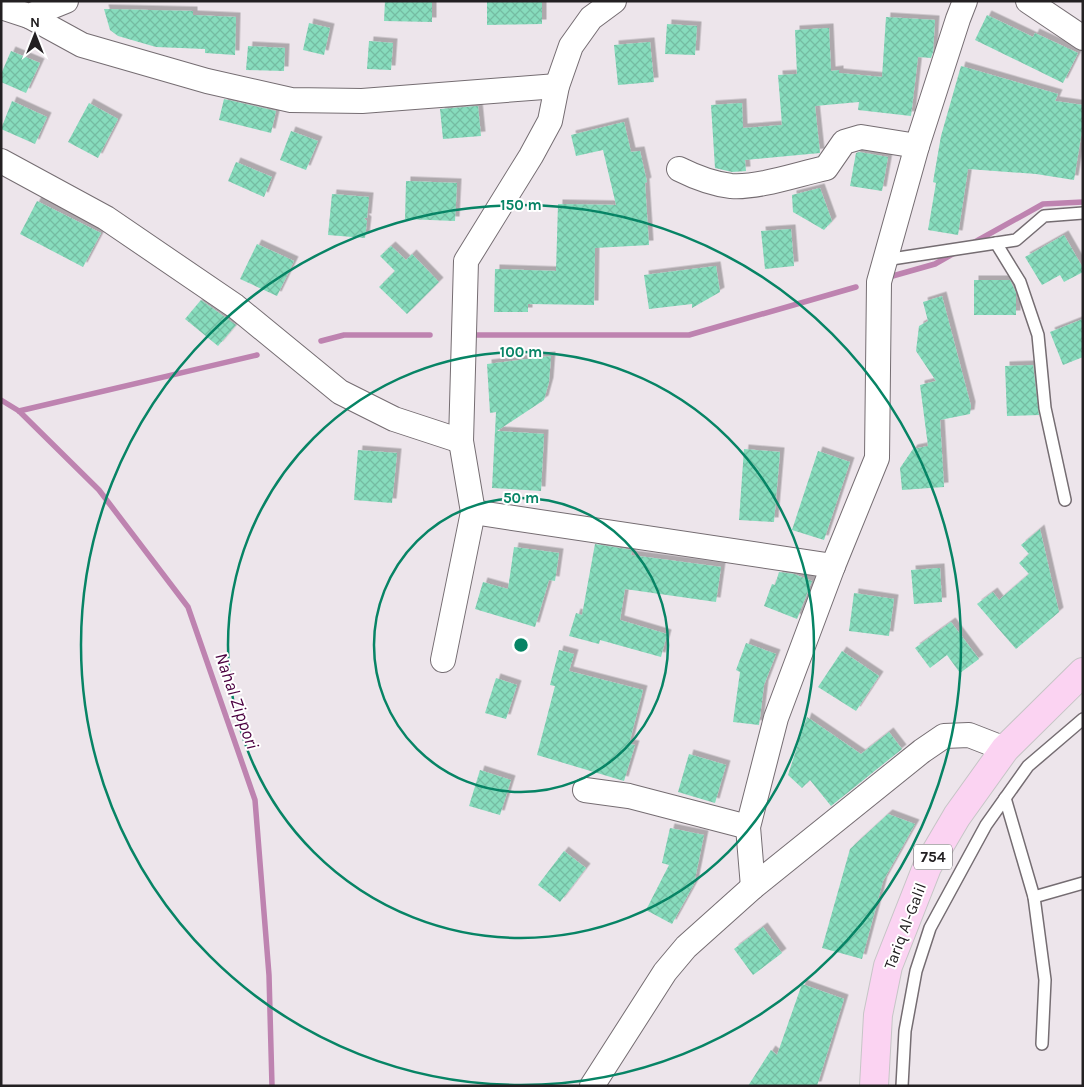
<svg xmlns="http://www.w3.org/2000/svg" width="1084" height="1087" viewBox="0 0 1084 1087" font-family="Karla,sans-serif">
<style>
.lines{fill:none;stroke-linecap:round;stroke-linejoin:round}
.stream{stroke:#be83b0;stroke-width:5.5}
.building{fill:url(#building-cross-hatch);filter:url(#shadow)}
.service-casing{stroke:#756d72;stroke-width:14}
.minor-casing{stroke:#756d72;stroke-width:26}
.primary-casing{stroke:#c6c5c6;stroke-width:30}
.service{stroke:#fff;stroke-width:11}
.minor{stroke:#fff;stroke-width:24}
.primary{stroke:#fbd3f2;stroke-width:28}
.ring{fill:none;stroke:#078465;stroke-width:2.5}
.labels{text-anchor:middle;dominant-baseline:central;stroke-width:4;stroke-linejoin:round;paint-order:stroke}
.shield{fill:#fff;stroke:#656364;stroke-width:1}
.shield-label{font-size:15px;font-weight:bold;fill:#232022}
.street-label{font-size:16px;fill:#232022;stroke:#fff}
.water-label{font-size:18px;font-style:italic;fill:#4b0040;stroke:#fff}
.centre{fill:#078465;stroke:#fff;stroke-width:2.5}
.ring-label{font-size:15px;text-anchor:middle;font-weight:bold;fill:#078465;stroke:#fff;stroke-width:4;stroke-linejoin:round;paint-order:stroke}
</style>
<defs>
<pattern id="building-cross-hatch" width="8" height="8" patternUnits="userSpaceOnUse" patternTransform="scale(1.25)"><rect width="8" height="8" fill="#87dcbd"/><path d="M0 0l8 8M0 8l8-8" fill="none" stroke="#74bca2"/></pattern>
<filter id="shadow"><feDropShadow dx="4.5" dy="-4.5" stdDeviation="0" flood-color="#0004"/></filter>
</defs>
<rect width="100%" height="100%" fill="#ede5eb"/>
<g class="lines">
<!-- stream -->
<g class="stream">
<polyline points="973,243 1043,204 1083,202"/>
<polyline points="889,277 935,264 956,252"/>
<polyline points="476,335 689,335 856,287"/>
<polyline points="321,341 344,335 430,335"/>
<polyline points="1,400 19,411 99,490 188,607 255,800 269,975 272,1086"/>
<polyline points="19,411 257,355"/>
</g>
</g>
<!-- building -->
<g class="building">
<polygon points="385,1 432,1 432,22 384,21"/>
<polygon points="487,1 542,1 542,24 487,25"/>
<polygon points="104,9 193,11 193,15 236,17 235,55 205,53 205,49 156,47 118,36 110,30"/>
<polygon points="987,15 1033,37 1035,33 1078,53 1063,83 975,40"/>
<polygon points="886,17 935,20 933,52 931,58 918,57 911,116 858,110 859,102 815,106 820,153 745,160 746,171 732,172 715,168 711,105 742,103 743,128 782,125 778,75 797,74 795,30 829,28 831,71 839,70 839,73 882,77"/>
<polygon points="309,23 330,28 324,55 303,50"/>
<polygon points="667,24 697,26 695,55 665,54"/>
<polygon points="369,41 393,43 391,70 367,69"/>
<polygon points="650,42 654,82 618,85 614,45"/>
<polygon points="248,46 285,48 284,71 246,70"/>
<polygon points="11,51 40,63 26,93 1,82 1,74"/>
<polygon points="961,66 1058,94 1055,101 1083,105 1083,124 1074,180 1036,174 968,169 958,235 928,230 936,183 933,182 941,136"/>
<polygon points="224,99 276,111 271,133 219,120"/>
<polygon points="12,101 47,117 35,144 1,129"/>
<polygon points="89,103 118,119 98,158 68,142"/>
<polygon points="478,106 481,136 443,139 440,109"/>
<polygon points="624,122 631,152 640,151 647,182 645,183 649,245 595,248 594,305 528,304 528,312 494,312 495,269 556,271 558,204 616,205 603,150 576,156 571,135"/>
<polygon points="291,131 318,141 306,170 280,160"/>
<polygon points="859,152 888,157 882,191 850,186 856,153"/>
<polygon points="236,162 272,177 264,197 228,181"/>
<polygon points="406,181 457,183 455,221 405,219"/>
<polygon points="820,188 832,221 824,230 793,212 792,195"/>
<polygon points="332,194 369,197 367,218 364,218 367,221 365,238 328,235"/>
<polygon points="37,201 101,233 83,267 20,234"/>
<polygon points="791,229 794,266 765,269 761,231"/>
<polygon points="1064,235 1083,268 1083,272 1064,282 1060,275 1042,285 1025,257"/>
<polygon points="257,244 294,261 277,296 240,279"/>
<polygon points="391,246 406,260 412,254 439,282 407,314 379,287 395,271 380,256"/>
<polygon points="716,266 720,292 692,308 692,304 649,309 644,275"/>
<polygon points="974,280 1010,280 1016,293 1016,315 974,315"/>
<polygon points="942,296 971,406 970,414 940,420 944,487 902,490 900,468 913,449 928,446 920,385 936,381 916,351 919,326 928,321 923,302"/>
<polygon points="201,300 236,325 218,346 185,319"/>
<polygon points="1083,319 1083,357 1063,365 1050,332"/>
<polygon points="551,356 549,382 544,400 497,431 544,434 541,491 492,488 496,412 490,413 487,364"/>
<polygon points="1033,365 1039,415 1007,416 1005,366"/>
<polygon points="744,449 780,452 774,522 739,520"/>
<polygon points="358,450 397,453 392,503 354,500"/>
<polygon points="818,451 850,462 824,540 792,530"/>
<polygon points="1040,529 1059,612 1016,649 977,604 993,592 999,600 1029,574 1019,563 1029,554 1021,545"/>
<polygon points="595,544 632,550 631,555 721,567 716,602 625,589 620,620 667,634 661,657 600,640 599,644 569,636 576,613 582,615"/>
<polygon points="514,547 559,553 555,581 549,580 535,627 475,609 483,582 508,589"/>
<polygon points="940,568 942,602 914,604 911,570"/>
<polygon points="779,572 794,574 812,581 797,619 764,606 772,584 775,585"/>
<polygon points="854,593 894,599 889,636 849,631"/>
<polygon points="951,622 979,659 960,673 947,655 930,668 915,648"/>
<polygon points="746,643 776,654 764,685 759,725 733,722 740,672 736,670"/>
<polygon points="559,650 574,654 569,671 643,690 629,744 635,745 624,781 537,755 555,686 550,685"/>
<polygon points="842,651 879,676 856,711 818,687"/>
<polygon points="496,678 517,685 506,719 485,713"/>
<polygon points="807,717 861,754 889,732 902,749 831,806 810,780 802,788 788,775"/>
<polygon points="689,754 726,765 715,803 678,792"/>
<polygon points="480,770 511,780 500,815 469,806"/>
<polygon points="888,814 915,824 883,881 862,959 822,948 850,849"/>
<polygon points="670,828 704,835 694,884 672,924 646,910 669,865 662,863"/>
<polygon points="564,851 586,868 560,902 538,885"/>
<polygon points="763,927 782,953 753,975 734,949"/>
<polygon points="802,984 844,999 817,1086 748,1086 771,1050 777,1055"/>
</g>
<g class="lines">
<defs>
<g id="service">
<polyline points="996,243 1020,282 1038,335 1045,408 1065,500"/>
<polyline points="885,260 1016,240 1044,216 1083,213"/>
<polyline points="1005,798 1034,897 1045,980 1042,1044"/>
<polyline points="1034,897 1083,883"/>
<polyline points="902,1086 905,1031 916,971 930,928 986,825 1028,766 1083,719"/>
</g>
<g id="minor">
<polyline points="1028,1 1083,38"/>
<polyline points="1,7 29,16 66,1"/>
<polyline points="29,16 82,45 207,81 291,100 362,101 557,86"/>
<polyline points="1,161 106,218 235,306 340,392 394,419 461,441"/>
<path d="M 679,169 C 693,176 714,184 731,186 C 759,188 798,174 826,168 L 844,142 L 861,137 L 917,146"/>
<polyline points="473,512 833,566"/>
<polyline points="443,660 473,512 461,441 466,261 531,156 550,121 557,86 571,46 591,18 614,1"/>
<polyline points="585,790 629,796 748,827"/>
<polyline points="753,887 748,827 776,718 833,566 877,458 879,282 917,146 958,19 965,1"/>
<polyline points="592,1086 665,972 686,947 753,887 922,751 944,736 969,735 1005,749"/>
</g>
<polyline id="primary" points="874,1086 878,1015 888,966 927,867 957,816 1005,749 1083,672"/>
</defs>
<!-- service casing -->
<use href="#service" class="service-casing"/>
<!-- minor casing -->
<use href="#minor" class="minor-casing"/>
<!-- primary casing -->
<use href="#primary" class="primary-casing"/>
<!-- service -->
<use href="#service" class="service"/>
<!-- minor -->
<use href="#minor" class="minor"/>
<!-- primary -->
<use href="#primary" class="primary"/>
</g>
<!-- distance rings -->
<g class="ring">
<circle cx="521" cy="645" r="147"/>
<circle cx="521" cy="645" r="293"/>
<circle cx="521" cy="645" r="440"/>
</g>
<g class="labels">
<!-- shield labels -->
<rect class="shield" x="914" y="844.5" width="38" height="25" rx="4"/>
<g class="shield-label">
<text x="933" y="857">754</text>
</g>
<!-- street labels -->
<g class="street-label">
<text transform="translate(905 926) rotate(-69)">Tariq Al-Galil</text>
</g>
<!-- water labels -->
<g class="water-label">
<text transform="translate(237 701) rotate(71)">Nahal Zippori</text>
</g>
</g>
<circle cx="521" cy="645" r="8" class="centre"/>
<g class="ring-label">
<text x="521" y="210">150 m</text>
<text x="521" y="357">100 m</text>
<text x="521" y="503">50 m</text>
</g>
<!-- border -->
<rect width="1084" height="1087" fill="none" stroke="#232022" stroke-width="5"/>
<!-- north arrow -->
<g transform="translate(35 35)" stroke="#ffffff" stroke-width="4" paint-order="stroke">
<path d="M0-4L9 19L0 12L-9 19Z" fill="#232022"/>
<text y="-8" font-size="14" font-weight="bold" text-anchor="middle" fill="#232022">N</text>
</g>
</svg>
